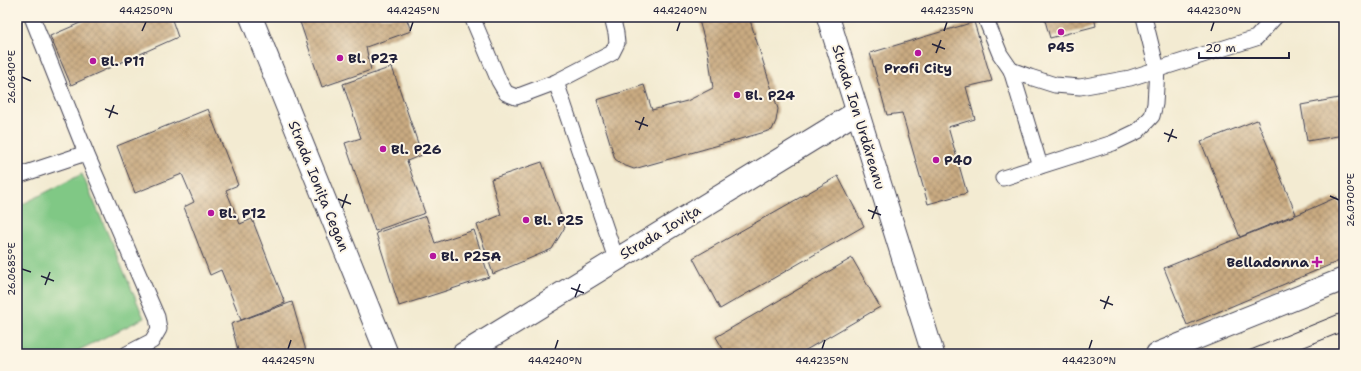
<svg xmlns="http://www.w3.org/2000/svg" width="1361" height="371" viewBox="0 0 1361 371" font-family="'Shantell Sans',sans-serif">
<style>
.green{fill:#80c885;stroke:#517560}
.building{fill:url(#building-cross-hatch)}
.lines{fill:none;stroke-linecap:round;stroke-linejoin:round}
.service-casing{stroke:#414052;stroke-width:17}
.minor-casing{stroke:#414052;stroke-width:24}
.service{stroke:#fff;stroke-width:15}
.minor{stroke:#fff;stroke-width:22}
.tram{stroke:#22223b;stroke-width:1}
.ticks{fill:none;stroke:#22223b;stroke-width:1.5}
.poi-dot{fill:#b5179e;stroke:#fcf5e5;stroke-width:1.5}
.labels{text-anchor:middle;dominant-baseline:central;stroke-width:4;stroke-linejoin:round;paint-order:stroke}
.poi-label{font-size:14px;font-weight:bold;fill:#22223b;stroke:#fcf5e5;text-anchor:start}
.street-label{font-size:14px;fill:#22223b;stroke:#fcf5e5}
.neatline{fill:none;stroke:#22223b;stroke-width:1.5}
.ticks-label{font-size:10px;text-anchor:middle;fill:#22223b}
</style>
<defs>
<pattern id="building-cross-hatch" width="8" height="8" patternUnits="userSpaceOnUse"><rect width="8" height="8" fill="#c9aa81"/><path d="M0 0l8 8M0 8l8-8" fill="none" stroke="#a38a6b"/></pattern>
</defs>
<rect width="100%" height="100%" fill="#fcf5e5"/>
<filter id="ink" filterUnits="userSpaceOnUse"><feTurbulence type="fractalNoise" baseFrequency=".025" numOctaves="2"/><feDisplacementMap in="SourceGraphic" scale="8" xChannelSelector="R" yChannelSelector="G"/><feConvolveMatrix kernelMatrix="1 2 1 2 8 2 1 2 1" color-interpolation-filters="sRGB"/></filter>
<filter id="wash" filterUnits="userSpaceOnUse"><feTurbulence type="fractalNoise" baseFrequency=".012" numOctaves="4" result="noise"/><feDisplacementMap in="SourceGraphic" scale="16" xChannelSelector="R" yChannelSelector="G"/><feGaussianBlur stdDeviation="0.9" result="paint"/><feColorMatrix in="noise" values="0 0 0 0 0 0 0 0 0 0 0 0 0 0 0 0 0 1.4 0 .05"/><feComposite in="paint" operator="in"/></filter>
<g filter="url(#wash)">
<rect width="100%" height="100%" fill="#f3ebd2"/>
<!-- green -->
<polygon class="green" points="82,174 144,318 71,354 24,354 17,337 17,207"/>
<g id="blocks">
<!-- building -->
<g class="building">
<polygon points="94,17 171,17 178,37 71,85 50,36"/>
<polygon points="305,17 406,17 411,31 366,47 371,70 322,87 299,19"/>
<polygon points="698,17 749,17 778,109 776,121 772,130 634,169 623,165 615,159 597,100 644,85 652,110 687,101 713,88 708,52"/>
<polygon points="1044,17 1094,17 1096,26 1050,38"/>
<polygon points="974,22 992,81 966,87 975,119 948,127 967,193 928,204 902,113 887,115 870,53"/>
<polygon points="392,67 422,155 407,161 425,213 375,231 345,143 361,138 343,84"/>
<polygon points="1344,97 1344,135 1307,141 1301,105"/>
<polygon points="208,109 238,185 226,190 240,224 252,219 285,303 241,320 221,270 210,275 184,207 194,202 182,174 135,193 117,146"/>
<polygon points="1257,120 1296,214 1240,237 1201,142"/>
<polygon points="542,162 565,227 552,249 493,274 477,225 501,215 491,179"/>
<polygon points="838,176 864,226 720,309 693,258"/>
<polygon points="1337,197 1344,214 1344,259 1187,325 1164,268 1301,213"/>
<polygon points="426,216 435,243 474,230 489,277 399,306 376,233"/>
<polygon points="852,258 880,307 799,354 726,354 716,337"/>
<polygon points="292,302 307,354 239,354 231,324"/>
</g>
</g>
</g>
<g filter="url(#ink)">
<use href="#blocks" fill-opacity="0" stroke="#414052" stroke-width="1"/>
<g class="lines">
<defs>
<g id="service">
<polyline points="32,17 86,153 157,317 159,329 152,341 127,354"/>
<polyline points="472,17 499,81 506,93 516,97 556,82 612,53 617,43 616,33 612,17"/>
<polyline points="985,17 1000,54 1011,70 1040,166"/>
<polyline points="1011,70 1030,77 1055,85 1080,87 1130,78 1256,38 1275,17"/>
<polyline points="556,82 616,259"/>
<polyline points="17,176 86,153"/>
<polyline points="1003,178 1113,143 1138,131 1152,116 1155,104 1157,69 1144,17"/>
</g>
<g id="minor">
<polyline points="251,17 387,354"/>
<polyline points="828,17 933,354"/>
<polyline points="463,354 857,112"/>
<polyline points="1157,354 1344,279"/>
</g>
</defs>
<!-- service casing -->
<use href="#service" class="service-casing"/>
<!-- minor casing -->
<use href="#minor" class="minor-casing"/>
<!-- service -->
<use href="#service" class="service"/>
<!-- minor -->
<use href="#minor" class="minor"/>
<!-- tram -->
<g class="tram">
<polyline points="1241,354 1344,312"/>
<polyline points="1287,354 1344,331"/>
</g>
</g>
</g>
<!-- ticks -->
<path class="ticks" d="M 142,31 L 146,22M 410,31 L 413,22M 677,31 L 680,22M 944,31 L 947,22M 1211,31 L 1214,22M 932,44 L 945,49M 936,53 L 941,40M 22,77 L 31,81M 105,109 L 118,114M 109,118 L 114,105M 635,121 L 648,126M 639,130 L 644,117M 1164,133 L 1177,138M 1168,142 L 1173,129M 1330,196 L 1339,200M 338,199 L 351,204M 342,208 L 347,194M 868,210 L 881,215M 872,219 L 877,206M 22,269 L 31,272M 41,276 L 54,281M 45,285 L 50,272M 571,288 L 584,293M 575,297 L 580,284M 1100,300 L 1113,305M 1104,309 L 1109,296M 288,349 L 291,340M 555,349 L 558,340M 822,349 L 825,340M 1089,349 L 1092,340"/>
<!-- markers -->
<g class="poi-dot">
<circle cx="1061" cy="32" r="4"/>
<circle cx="918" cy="53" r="4"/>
<circle cx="340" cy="58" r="4"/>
<circle cx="93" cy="61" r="4"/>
<circle cx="737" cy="95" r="4"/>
<circle cx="383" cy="149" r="4"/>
<circle cx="936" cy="160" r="4"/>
<circle cx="211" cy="213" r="4"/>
<circle cx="526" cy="220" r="4"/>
<circle cx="433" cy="256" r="4"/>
<path d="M1315 256h4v4h4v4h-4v4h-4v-4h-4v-4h4z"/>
</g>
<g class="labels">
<!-- poi labels -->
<g class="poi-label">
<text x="1061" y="47" text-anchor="middle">P45</text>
<text x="348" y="58">Bl. P27</text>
<text x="101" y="61">Bl. P11</text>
<text x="918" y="68" text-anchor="middle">Profi City</text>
<text x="745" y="95">Bl. P24</text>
<text x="391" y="149">Bl. P26</text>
<text x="944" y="160">P40</text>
<text x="219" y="213">Bl. P12</text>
<text x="534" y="220">Bl. P25</text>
<text x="441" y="256">Bl. P25A</text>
<text x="1309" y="262" text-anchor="end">Belladonna</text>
</g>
<!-- street labels -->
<g class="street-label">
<text transform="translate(859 117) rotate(73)">Strada Ion Urdăreanu</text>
<text transform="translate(319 186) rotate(68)">Strada Ionița Cegan</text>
<text transform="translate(660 232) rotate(-31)">Strada Iovița</text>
</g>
</g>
<!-- margin -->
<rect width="1361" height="371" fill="none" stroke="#fcf5e5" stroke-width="44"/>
<!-- scale -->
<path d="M1199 52v6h90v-6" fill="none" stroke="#22223b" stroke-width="2"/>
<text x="1205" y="52" font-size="12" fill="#22223b" stroke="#fcf5e5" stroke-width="3" paint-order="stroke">20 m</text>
<rect x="22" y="22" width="1317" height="327" class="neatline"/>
<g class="ticks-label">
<text x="146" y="14">44.4250°N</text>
<text x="413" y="14">44.4245°N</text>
<text x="680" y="14">44.4240°N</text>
<text x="947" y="14">44.4235°N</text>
<text x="1214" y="14">44.4230°N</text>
<text transform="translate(11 77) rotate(-90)" y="4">26.0690°E</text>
<text transform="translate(1350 200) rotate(-90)" y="4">26.0700°E</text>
<text transform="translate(11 269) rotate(-90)" y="4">26.0685°E</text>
<text x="288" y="364">44.4245°N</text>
<text x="555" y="364">44.4240°N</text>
<text x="822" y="364">44.4235°N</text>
<text x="1089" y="364">44.4230°N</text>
</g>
</svg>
